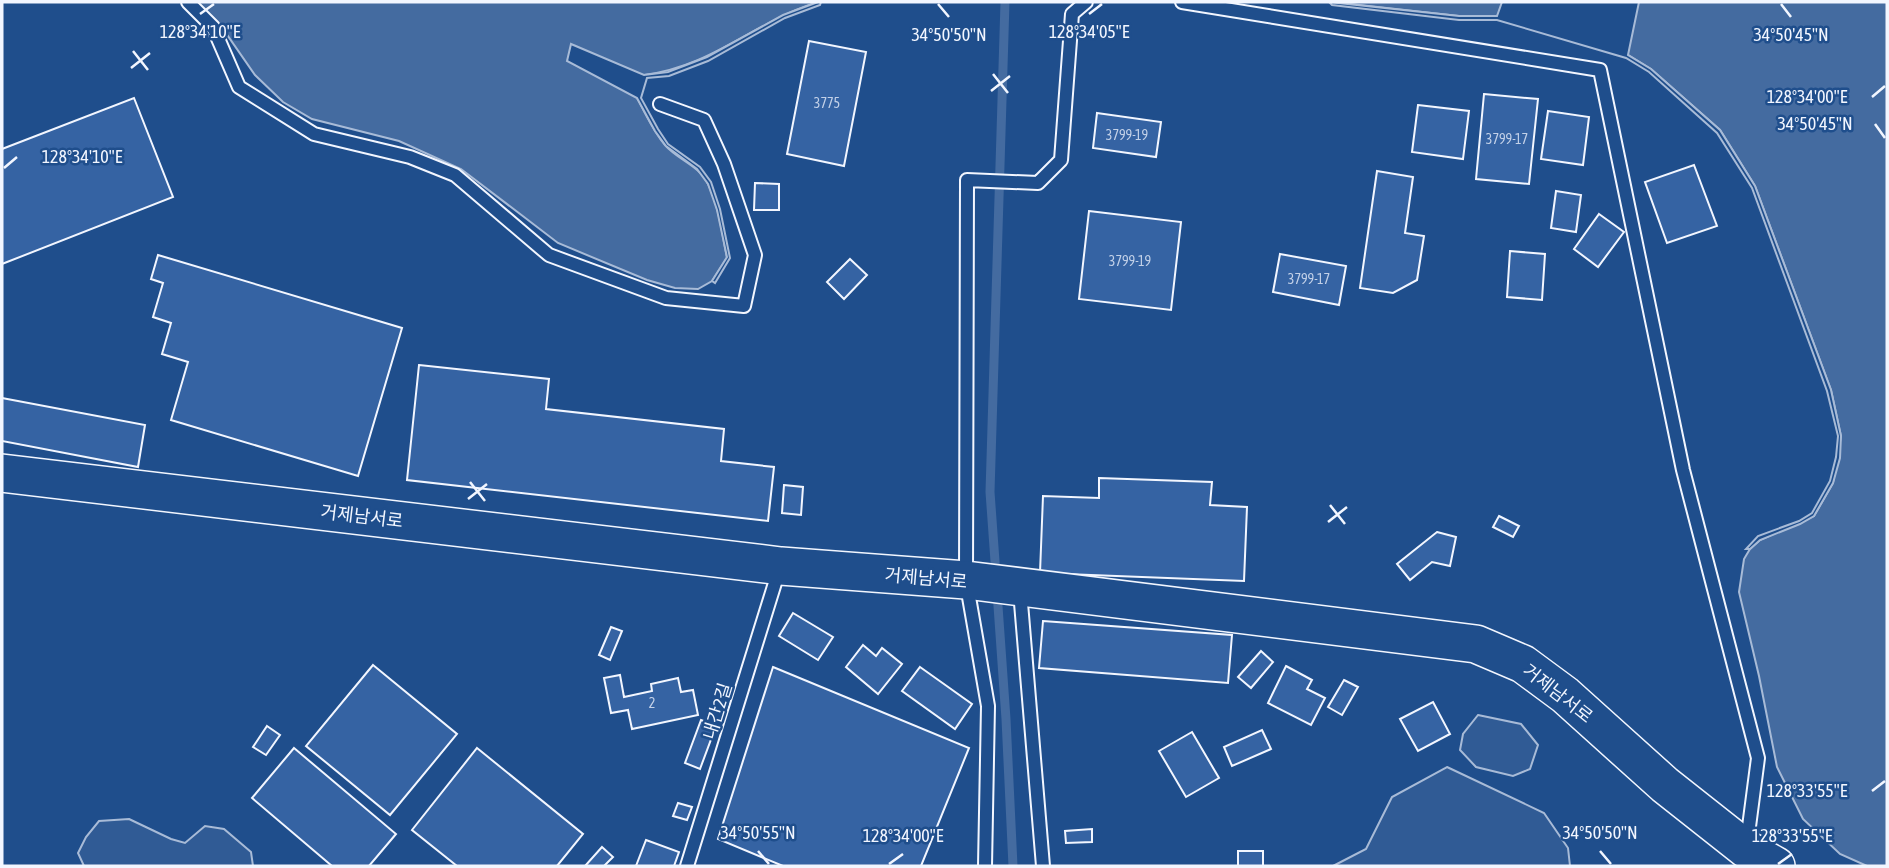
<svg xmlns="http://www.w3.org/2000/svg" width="1889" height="868" viewBox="0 0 1889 868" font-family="'Asap Condensed','Noto Sans KR',sans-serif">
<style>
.built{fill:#305b95;stroke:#a8bbd7;stroke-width:2}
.water{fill:#446ba0;stroke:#a8bbd7;stroke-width:2}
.pier{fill:#1f4e8c;stroke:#a8bbd7;stroke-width:2}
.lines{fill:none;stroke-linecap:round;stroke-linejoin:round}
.stream{stroke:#446ba0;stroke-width:9}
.building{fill:#3563a3;stroke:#f2f6ff;stroke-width:2}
.service-casing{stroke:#f2f6ff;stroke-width:16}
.secondary-casing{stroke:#f2f6ff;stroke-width:40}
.service{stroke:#1f4e8c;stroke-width:12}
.secondary{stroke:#1f4e8c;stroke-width:37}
.ticks{fill:none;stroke:#f2f6ff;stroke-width:2.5}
.labels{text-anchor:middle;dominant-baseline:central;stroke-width:5;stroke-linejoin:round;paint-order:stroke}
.number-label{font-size:14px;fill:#c3d1e8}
.street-label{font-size:18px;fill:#f2f6ff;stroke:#1f4e8c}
.ticks-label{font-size:18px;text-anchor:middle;fill:#f2f6ff;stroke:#1f4e8c;stroke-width:5;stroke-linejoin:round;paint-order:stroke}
</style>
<rect width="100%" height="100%" fill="#1f4e8c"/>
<!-- built -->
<g class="built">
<polygon points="1478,715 1521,724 1538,745 1530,769 1513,776 1476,767 1460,750 1463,734"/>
<polygon points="1447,767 1544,813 1568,848 1570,866 1333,866 1366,849 1392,797"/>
<polygon points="129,819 171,839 185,843 205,826 224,829 251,852 253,866 84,866 78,853 86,837 99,821"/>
</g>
<!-- water -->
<g class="water">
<path d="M 196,2 L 818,2 C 806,6 794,10 783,16 C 735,39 699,68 644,75 L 637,98 C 646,114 653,131 665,145 C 678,160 699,165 708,184 C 719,206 722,234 727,258 L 712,281 L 698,289 L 675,288 L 647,280 L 558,243 L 461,169 L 399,141 L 312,119 L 283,102 L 255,75 L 223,29 Z"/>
<polygon points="1332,2 1887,2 1887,866 1867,866 1840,854 1803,819 1777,767 1759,676 1739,592 1744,559 1750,549 1760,540 1814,516 1833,483 1841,436 1831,390 1755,186 1720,130 1651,69 1628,55 1498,16 1459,16"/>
</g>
<!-- pier -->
<g class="pier">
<polygon points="818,2 821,2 820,5 785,18 708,61 669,76 647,78 641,98 658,129 668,144 700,167 711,182 720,209 730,258 715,283 712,281 727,257 717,210 708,184 697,169 666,146 655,131 637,98 567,61 571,44 644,75 668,72 707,57 783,15"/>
<polygon points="1329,2 1459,16 1497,16 1502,2 1639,2 1628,55 1651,69 1720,130 1755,186 1831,390 1841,436 1840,458 1833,483 1814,516 1800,524 1760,540 1750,549 1746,549 1758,536 1799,521 1812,513 1830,481 1836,457 1838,436 1827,391 1752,188 1717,133 1649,72 1626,58 1497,20 1459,20 1332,5"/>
</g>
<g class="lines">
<!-- stream -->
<g class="stream">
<polyline points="996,575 990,492 1005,2"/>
<polyline points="997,592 1006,719 1013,866"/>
</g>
</g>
<!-- building -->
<g class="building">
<polygon points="809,41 866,52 844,166 787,154"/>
<polygon points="1484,94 1538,99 1529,184 1476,179"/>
<polygon points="134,98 173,197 2,264 2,149"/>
<polygon points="1418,105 1469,111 1463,159 1412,152"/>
<polygon points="1548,111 1589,117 1583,165 1541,159"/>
<polygon points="1097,113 1161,122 1156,157 1093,148"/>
<polygon points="1694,165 1717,226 1667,243 1645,182"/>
<polygon points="1377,171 1413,177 1405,233 1424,236 1417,280 1393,293 1360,288"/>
<polygon points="755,183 779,184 779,210 754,210"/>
<polygon points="1556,191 1581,195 1576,232 1551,228"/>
<polygon points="1089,211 1181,222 1171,310 1079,299"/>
<polygon points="1599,214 1624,232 1598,267 1574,249"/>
<polygon points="1510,251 1545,254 1542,300 1507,297"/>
<polygon points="1280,254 1346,266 1339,305 1273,292"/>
<polygon points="158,255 402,328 358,476 171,420 188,362 162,354 171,323 153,317 163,283 151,279"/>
<polygon points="850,259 867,275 844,299 827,282"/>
<polygon points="419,365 549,379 546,409 724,429 721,461 774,467 768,521 407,480"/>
<polygon points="2,398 145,425 138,467 2,441"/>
<polygon points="1099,478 1212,482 1210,505 1247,507 1244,581 1040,573 1043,496 1099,498"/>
<polygon points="784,485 803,487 801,515 782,513"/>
<polygon points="1499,516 1519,526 1513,537 1493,527"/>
<polygon points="1437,532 1456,537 1450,566 1432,562 1410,580 1397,564"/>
<polygon points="793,613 833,637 818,660 779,636"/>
<polygon points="1043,621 1232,635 1228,683 1039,668"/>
<polygon points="611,627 622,631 610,660 599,655"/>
<polygon points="863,645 876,656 882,648 902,664 878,694 846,667"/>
<polygon points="1261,651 1273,662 1251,688 1238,677"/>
<polygon points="373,665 457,734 390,815 306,746"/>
<polygon points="1286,666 1312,680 1307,689 1325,698 1311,725 1268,703"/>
<polygon points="773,667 969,748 921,866 783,866 718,839"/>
<polygon points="920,667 972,704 955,729 902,691"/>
<polygon points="620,675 624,697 652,691 651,684 678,678 681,692 693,690 698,715 632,729 628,710 611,713 604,678"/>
<polygon points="1344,680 1358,687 1342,715 1328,707"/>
<polygon points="1433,702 1450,734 1418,751 1400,719"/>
<polygon points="701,720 716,726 700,769 685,763"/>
<polygon points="267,726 280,735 266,755 253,747"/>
<polygon points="1262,730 1271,749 1232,766 1224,747"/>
<polygon points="1192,732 1219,778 1186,797 1159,751"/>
<polygon points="294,748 396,834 369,866 332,866 252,798"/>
<polygon points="477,748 583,834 557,866 457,866 412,830"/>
<polygon points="678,803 692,807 687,820 673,816"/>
<polygon points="1092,829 1092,842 1066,843 1065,831"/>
<polygon points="646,840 679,852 674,866 636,866"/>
<polygon points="602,847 613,857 604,866 585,866"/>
<rect x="1238" y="851" width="25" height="15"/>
</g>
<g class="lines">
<defs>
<g id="service">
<polyline points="188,2 213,27 239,87 314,134 410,157 455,175 549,255 666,298 744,306 755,255 724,164 704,120 660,104"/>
<polyline points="1182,2 1600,70 1683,470 1758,758 1747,842"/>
<polyline points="1020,591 1043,866"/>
<polyline points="687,866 779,570"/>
<polyline points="985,866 988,706 966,580 967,180 1038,183 1061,160 1072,14 1086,2"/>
</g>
<polyline id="secondary" points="2,473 781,566 966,580 1476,644 1523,664 1565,695 1665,785 1746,849 1776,866"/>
</defs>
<!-- service casing -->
<use href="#service" class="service-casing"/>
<!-- secondary casing -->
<use href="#secondary" class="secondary-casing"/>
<!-- service -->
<use href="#service" class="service"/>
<!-- secondary -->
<use href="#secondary" class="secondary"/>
</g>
<!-- ticks -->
<path class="ticks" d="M 938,4 L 949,17M 1781,4 L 1791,17M 200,14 L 214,4M 1089,14 L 1102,4M 133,51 L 148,70M 131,68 L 150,53M 993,74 L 1008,93M 991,91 L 1010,76M 1872,97 L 1885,86M 1875,124 L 1885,138M 4,168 L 17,157M 470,482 L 485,501M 468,499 L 487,484M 1330,505 L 1345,524M 1328,522 L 1347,507M 1872,791 L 1885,781M 758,851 L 769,864M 1600,851 L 1611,864M 889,864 L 903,854M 1778,864 L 1792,854"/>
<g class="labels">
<!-- number labels -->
<g class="number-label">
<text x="827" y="103">3775</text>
<text x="1127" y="135">3799-19</text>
<text x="1507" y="139">3799-17</text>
<text x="1130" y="261">3799-19</text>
<text x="1309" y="279">3799-17</text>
<text x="652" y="703">2</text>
</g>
<!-- street labels -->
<g class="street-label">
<text transform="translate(362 516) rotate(7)">거제남서로</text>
<text transform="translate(926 578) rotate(5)">거제남서로</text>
<text transform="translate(1558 693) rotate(38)">거제남서로</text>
<text transform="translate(717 711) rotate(-73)">내간2길</text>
</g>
</g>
<g class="ticks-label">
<text x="200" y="38">128°34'10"E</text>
<text x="1089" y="38">128°34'05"E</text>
<text x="949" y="41">34°50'50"N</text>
<text x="1791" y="41">34°50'45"N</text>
<text x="1807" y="103">128°34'00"E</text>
<text x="1815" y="130">34°50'45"N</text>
<text x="82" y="163">128°34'10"E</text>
<text x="1807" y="797">128°33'55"E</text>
<text x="758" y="839">34°50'55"N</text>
<text x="1600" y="839">34°50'50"N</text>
<text x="903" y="842">128°34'00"E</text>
<text x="1792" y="842">128°33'55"E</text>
</g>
<!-- border -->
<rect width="1889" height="868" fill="none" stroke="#f2f6ff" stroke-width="7"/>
</svg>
